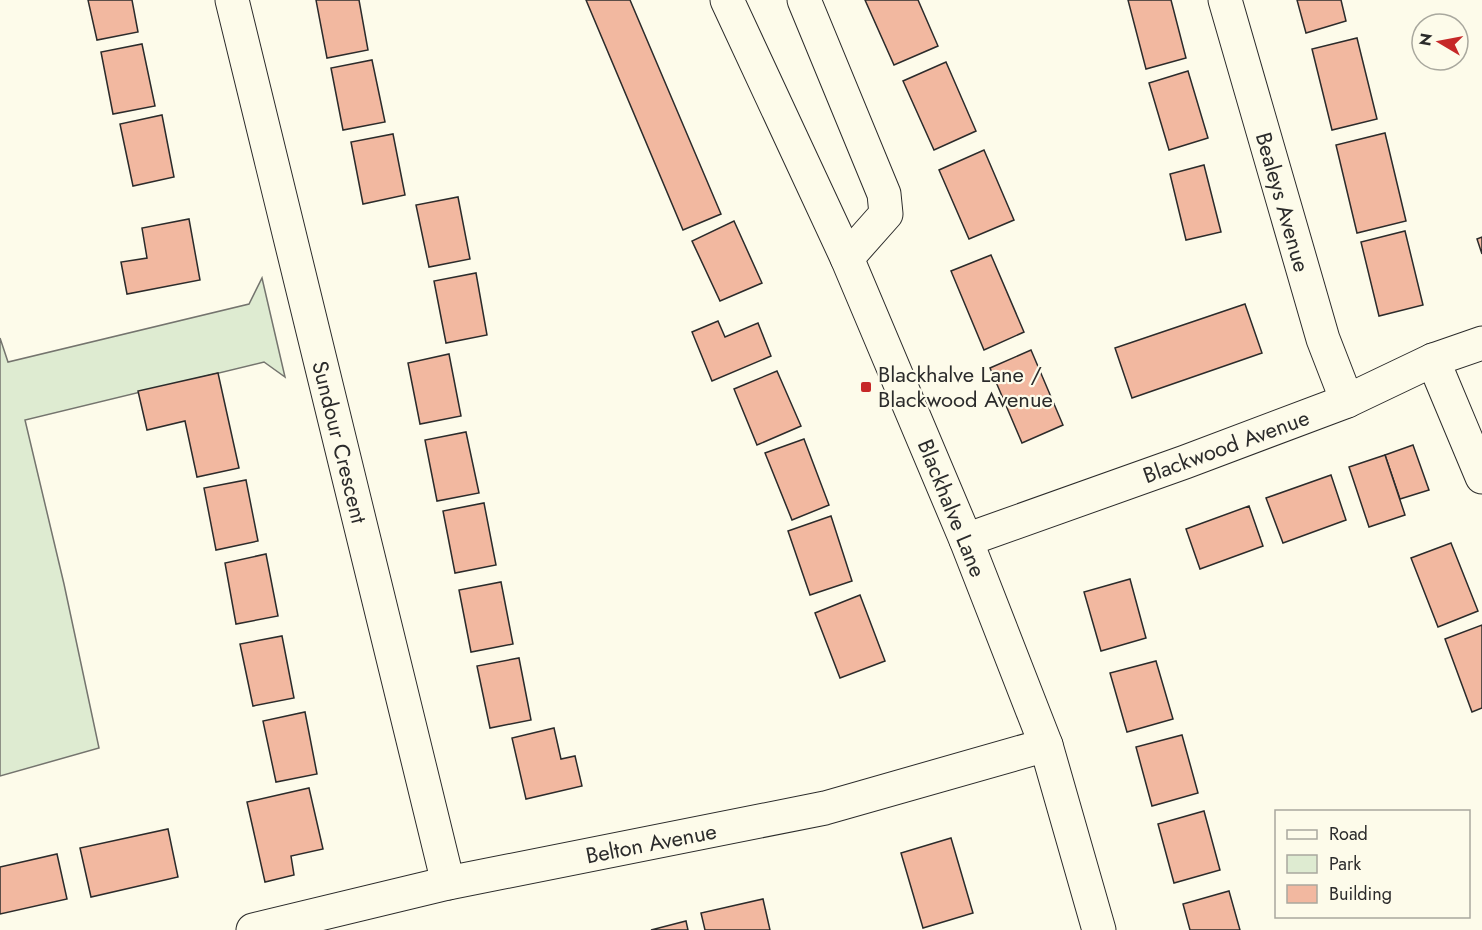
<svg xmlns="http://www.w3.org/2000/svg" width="1482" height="930" viewBox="0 0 1482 930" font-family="Jost,sans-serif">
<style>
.green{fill:#deebd1;stroke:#74746e;stroke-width:1.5}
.building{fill:#f2b8a0;stroke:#2b2b2b;stroke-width:1.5}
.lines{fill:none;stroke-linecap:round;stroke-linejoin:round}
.street-casing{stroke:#2b2b2b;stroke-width:35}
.secondary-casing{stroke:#2b2b2b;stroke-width:35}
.street{stroke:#fdfbea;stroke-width:33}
.secondary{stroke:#fdfbea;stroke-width:33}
.poi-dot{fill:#c62828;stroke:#fdfbea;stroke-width:2}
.labels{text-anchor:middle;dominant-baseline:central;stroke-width:4.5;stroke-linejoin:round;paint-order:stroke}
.street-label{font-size:22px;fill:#2b2b2b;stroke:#fdfbea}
.poi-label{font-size:22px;fill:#2b2b2b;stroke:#fdfbea;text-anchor:start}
</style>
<rect width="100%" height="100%" fill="#fdfbea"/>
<!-- green -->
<polygon class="green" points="262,278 285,377 264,362 25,420 64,584 99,748 0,776 0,338 8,362 249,304"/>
<!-- building -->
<g class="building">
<polygon points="88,0 132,0 138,32 97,40"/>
<polygon points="316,0 359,0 368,50 327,58"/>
<polygon points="586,0 630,0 721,214 683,230"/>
<polygon points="865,0 918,0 938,46 894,65"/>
<polygon points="1128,0 1171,0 1186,58 1146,69"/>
<polygon points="1297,0 1341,0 1346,21 1306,33"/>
<polygon points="1357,38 1377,119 1332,130 1312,49"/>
<polygon points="142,44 155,106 113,114 101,52"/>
<polygon points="372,60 385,122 343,130 331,68"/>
<polygon points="946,62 976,131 934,150 903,81"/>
<polygon points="1188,71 1208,138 1169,150 1149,83"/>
<polygon points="162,115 174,177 133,186 120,124"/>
<polygon points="1385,133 1406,221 1357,233 1336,145"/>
<polygon points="393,134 405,195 363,204 351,142"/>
<polygon points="984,150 1014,220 969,239 939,170"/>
<polygon points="1204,165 1221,232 1186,240 1170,174"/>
<polygon points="458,197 470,259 429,267 416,205"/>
<polygon points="189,219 200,280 127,294 121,262 147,258 142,228"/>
<polygon points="734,221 762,283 720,301 692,241"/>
<polygon points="1405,231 1423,305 1379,316 1361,242"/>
<polygon points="1482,237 1482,254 1477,239"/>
<polygon points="991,255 1024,332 984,350 951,271"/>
<polygon points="476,273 487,335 446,343 434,281"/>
<polygon points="1245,304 1262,353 1132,398 1115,348"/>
<polygon points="718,321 725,337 758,323 771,356 712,381 692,332"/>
<polygon points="1031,350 1063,425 1022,443 990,368"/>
<polygon points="449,354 461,416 420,424 408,363"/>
<polygon points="777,371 801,426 757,445 734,389"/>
<polygon points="218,373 239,468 197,477 185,421 147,430 138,391"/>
<polygon points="466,432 479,493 437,501 425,440"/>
<polygon points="804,439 829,505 792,520 765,453"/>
<polygon points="1413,445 1429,490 1400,499 1385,455"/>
<polygon points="1385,455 1405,515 1369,527 1349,467"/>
<polygon points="1331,475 1346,520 1283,543 1266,498"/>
<polygon points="246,480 258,541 216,550 204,488"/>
<polygon points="484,503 496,565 455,573 443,511"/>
<polygon points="1249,506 1263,546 1200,569 1186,529"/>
<polygon points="831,516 852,581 810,595 788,531"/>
<polygon points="1451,543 1478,611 1438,627 1411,558"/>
<polygon points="266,554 278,616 236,624 225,563"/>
<polygon points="1130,579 1146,638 1101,651 1084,592"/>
<polygon points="501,582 513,644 471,652 459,590"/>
<polygon points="860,595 885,661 840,678 815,613"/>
<polygon points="1482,625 1482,708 1472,712 1445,639"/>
<polygon points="282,636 294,698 253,706 240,644"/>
<polygon points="519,658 531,720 490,728 477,666"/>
<polygon points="1156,661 1173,719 1127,732 1110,673"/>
<polygon points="305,712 317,774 276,782 263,721"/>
<polygon points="554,728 561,759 575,756 582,786 526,799 512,738"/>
<polygon points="1182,735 1198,793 1152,806 1136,747"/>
<polygon points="309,788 323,849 291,856 294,875 265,882 247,802"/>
<polygon points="1204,811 1220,870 1174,883 1158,824"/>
<polygon points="168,829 178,877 91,897 80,848"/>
<polygon points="951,838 973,913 923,928 901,853"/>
<polygon points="57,854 67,899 0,914 0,867"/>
<polygon points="1229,891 1240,930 1190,930 1183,904"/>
<polygon points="763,899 770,930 705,930 701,913"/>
<polygon points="686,921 688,930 651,930"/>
</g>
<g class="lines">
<defs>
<g id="street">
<polyline points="232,0 448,883"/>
<polyline points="804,0 884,194 886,214 847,258"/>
<polyline points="1225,0 1323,339 1347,401"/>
<polyline points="1433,360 1482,477"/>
<polyline points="966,540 1185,462 1347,401 1433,360 1482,343"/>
<polyline points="253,930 448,883 825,808 1046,745"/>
</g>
<polyline id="secondary" points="727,0 847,258 966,540 1046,745 1099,930"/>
</defs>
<!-- street casing -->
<use href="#street" class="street-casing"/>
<!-- secondary casing -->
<use href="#secondary" class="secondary-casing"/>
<!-- street -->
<use href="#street" class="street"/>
<!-- secondary -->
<use href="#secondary" class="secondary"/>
</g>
<!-- markers -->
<rect class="poi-dot" x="860" y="381" width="12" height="12" rx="3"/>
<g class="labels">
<!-- street labels -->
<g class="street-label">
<text transform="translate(1283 202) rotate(74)">Bealeys Avenue</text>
<text transform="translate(340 442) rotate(76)">Sundour Crescent</text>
<text transform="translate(1226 446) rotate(-20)">Blackwood Avenue</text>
<text transform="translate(952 508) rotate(68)">Blackhalve Lane</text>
<text transform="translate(651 843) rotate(-11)">Belton Avenue</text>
</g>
<!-- poi labels -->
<g class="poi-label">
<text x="878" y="374">Blackhalve Lane /<tspan x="878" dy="25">Blackwood Avenue</tspan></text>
</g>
</g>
<!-- legend -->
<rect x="1275" y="810" width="195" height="108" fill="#fdfbea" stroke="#a9a89e" stroke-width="1.5"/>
<rect x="1287" y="830" width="30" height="9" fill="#fdfbea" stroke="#a9a89e" stroke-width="1.5"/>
<text x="1329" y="840" font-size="18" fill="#2b2b2b">Road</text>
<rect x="1287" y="855" width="30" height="18" fill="#deebd1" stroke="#a9a89e" stroke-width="1.5"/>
<text x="1329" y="870" font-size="18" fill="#2b2b2b">Park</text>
<rect x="1287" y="885" width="30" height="18" fill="#f2b8a0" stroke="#a9a89e" stroke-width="1.5"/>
<text x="1329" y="900" font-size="18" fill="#2b2b2b">Building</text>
<!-- north arrow -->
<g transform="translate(1440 42) rotate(280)"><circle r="28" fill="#fdfbea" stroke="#a9a89e" stroke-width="1.5"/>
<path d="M0-4.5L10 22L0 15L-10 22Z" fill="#c62828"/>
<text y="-9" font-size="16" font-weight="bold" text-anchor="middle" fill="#2b2b2b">N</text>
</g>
</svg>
